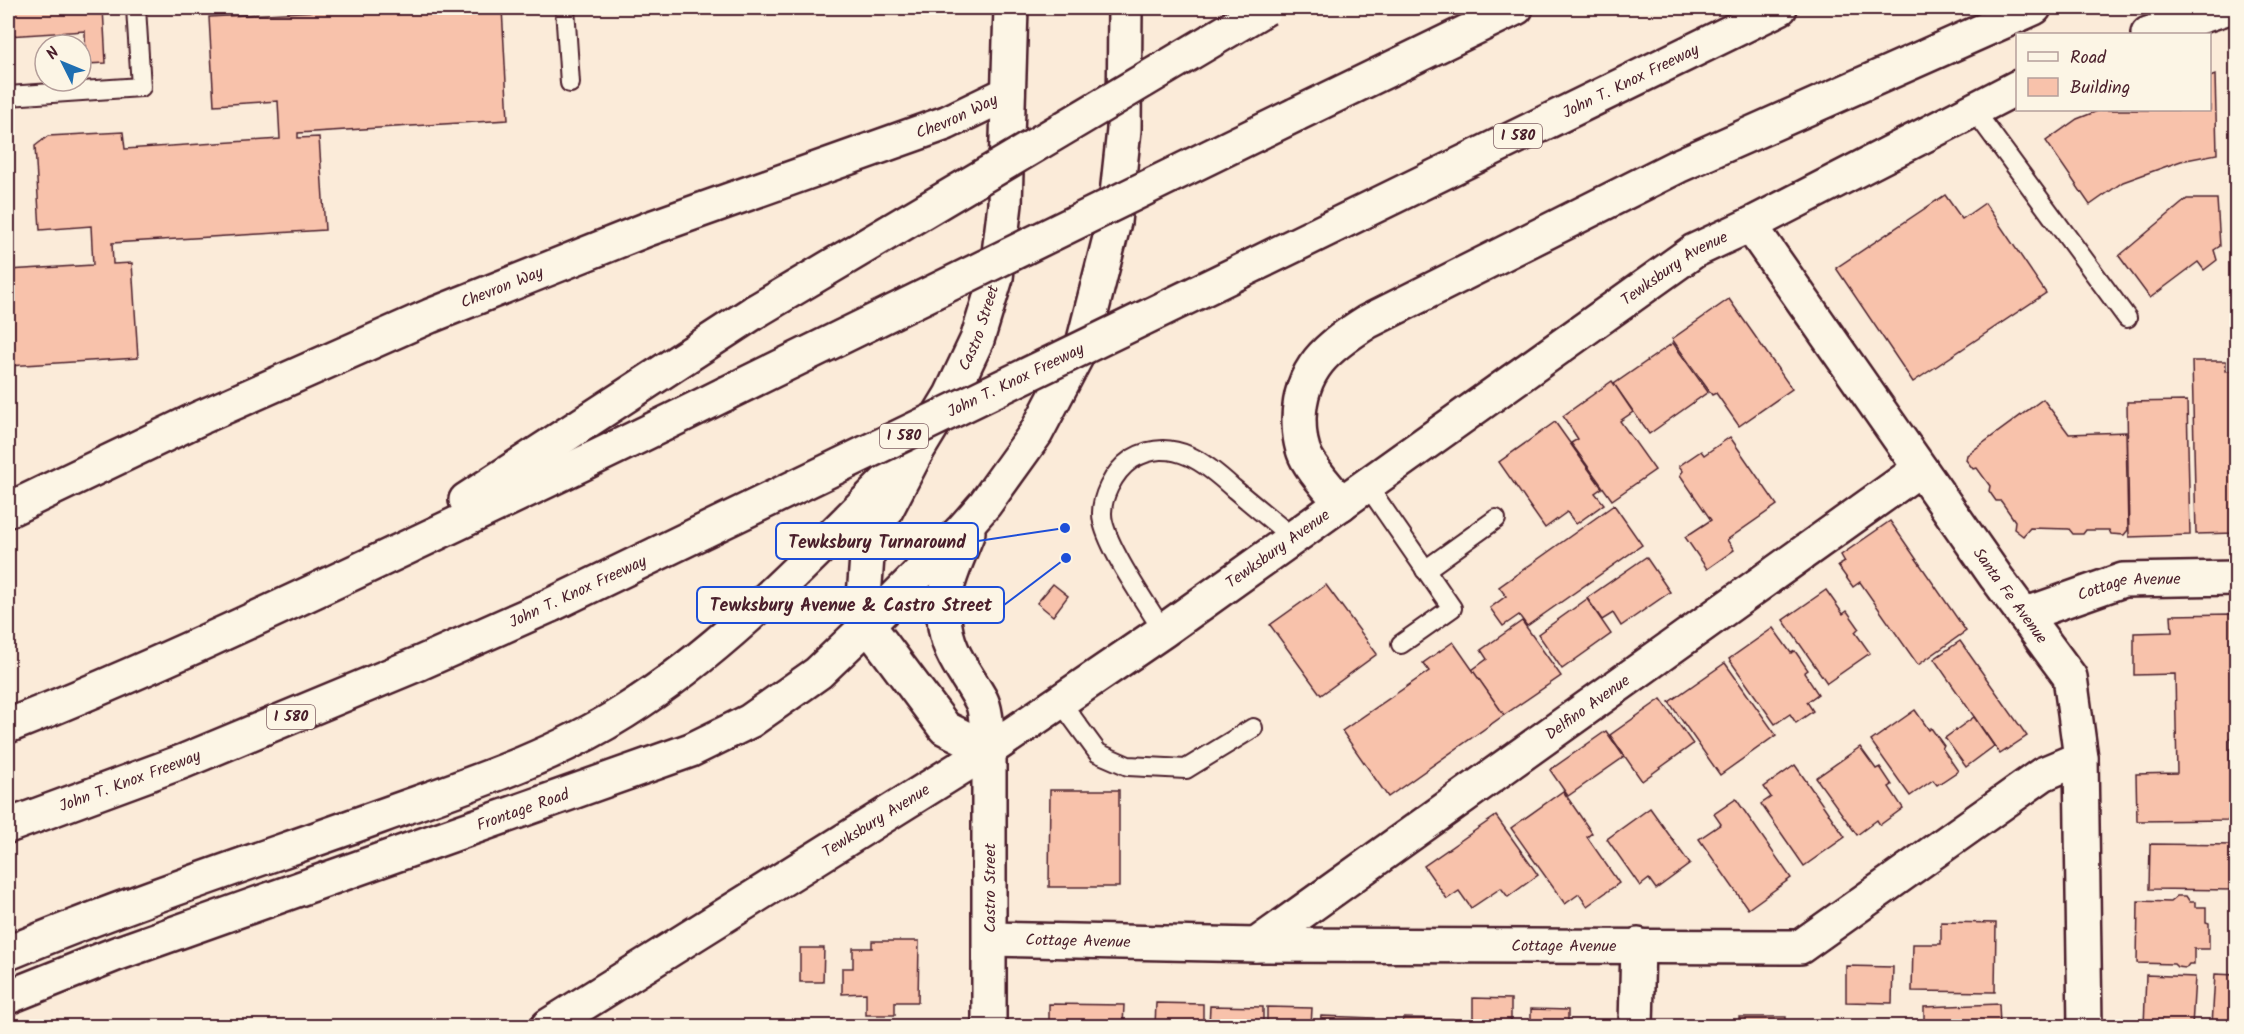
<svg xmlns="http://www.w3.org/2000/svg" width="2244" height="1034" viewBox="0 0 2244 1034" font-family="Kalam,sans-serif">
<style>
.building{fill:#f8c2ab;stroke:#4a1f2b;stroke-width:1.5}
.lines{fill:none;stroke-linecap:round;stroke-linejoin:round}
.lane-casing{stroke:#4a1f2b;stroke-width:22}
.street-casing{stroke:#4a1f2b;stroke-width:38}
.secondary-casing{stroke:#4a1f2b;stroke-width:38}
.primary-casing{stroke:#4a1f2b;stroke-width:38}
.highway-casing{stroke:#4a1f2b;stroke-width:38}
.lane{stroke:#fcf5e5;stroke-width:18}
.street{stroke:#fcf5e5;stroke-width:33}
.secondary{stroke:#fcf5e5;stroke-width:33}
.primary{stroke:#fcf5e5;stroke-width:33}
.highway{stroke:#fcf5e5;stroke-width:33}
.highway-bridge-casing{stroke:#4a1f2b;stroke-width:38;stroke-linecap:butt}
.highway-bridge{stroke:#fcf5e5;stroke-width:33}
.labels{text-anchor:middle;dominant-baseline:central;stroke-width:4.5;stroke-linejoin:round;paint-order:stroke}
.shield{fill:#fcf5e5;stroke:#7f5f63;stroke-width:1.5}
.shield-label{font-size:15px;font-weight:bold;fill:#4a1f2b}
.street-label{font-size:16px;fill:#4a1f2b;stroke:#fcf5e5}
.leader{fill:none;stroke:#1d4ed8;stroke-width:2}
.callout-dot{fill:#1d4ed8;stroke:#fcf5e5;stroke-width:2}
.callout{fill:#fcf5e5;stroke:#1d4ed8;stroke-width:2}
.callout-label{font-size:18px;text-anchor:middle;font-weight:bold;fill:#4a1f2b}
</style>
<rect width="100%" height="100%" fill="#fbebd9"/>
<filter id="ink" filterUnits="userSpaceOnUse"><feTurbulence type="fractalNoise" baseFrequency=".0167" numOctaves="2"/><feDisplacementMap in="SourceGraphic" scale="12" xChannelSelector="R" yChannelSelector="G"/><feConvolveMatrix kernelMatrix="1 2 1 2 8 2 1 2 1" color-interpolation-filters="sRGB"/></filter>
<g filter="url(#ink)">
<!-- building -->
<g class="building">
<polygon points="8,8 103,8 106,63 86,64 85,31 8,36"/>
<polygon points="374,8 502,8 508,120 298,133 298,138 319,137 325,230 112,243 113,264 132,263 138,358 8,366 8,270 93,265 91,226 40,230 35,146 48,136 123,132 125,149 280,139 278,101 214,105 209,17"/>
<polygon points="2215,75 2217,154 2181,161 2123,182 2090,205 2046,141 2077,119 2100,110 2210,110 2210,77"/>
<polygon points="1945,195 1962,219 1985,203 2046,293 1913,382 1836,268"/>
<polygon points="2187,199 2217,199 2220,246 2214,250 2217,260 2204,270 2198,262 2150,298 2119,256"/>
<polygon points="1729,299 1792,389 1739,426 1716,393 1712,395 1672,339"/>
<polygon points="1673,343 1708,392 1649,434 1614,384"/>
<polygon points="2192,361 2226,361 2226,371 2236,370 2236,533 2196,534"/>
<polygon points="1612,381 1633,412 1620,421 1655,470 1612,500 1571,443 1578,439 1563,416"/>
<polygon points="2043,399 2069,434 2126,432 2128,530 2124,535 2111,534 2109,530 2086,530 2083,534 2073,534 2069,529 2030,528 2023,536 2014,529 2015,521 2001,501 1996,501 1989,491 1990,486 1977,468 1973,469 1966,460 1967,455"/>
<polygon points="2187,401 2190,535 2129,537 2127,402"/>
<polygon points="1555,422 1602,488 1595,493 1604,504 1576,524 1567,512 1545,528 1499,462"/>
<polygon points="1730,437 1777,505 1727,540 1734,550 1707,569 1685,537 1711,520 1680,475 1683,471 1679,466 1701,451 1704,455"/>
<polygon points="1614,505 1642,545 1527,626 1519,615 1503,626 1490,608 1506,596 1499,587"/>
<polygon points="1890,521 1966,631 1918,665 1860,582 1853,587 1838,566 1845,562 1841,555"/>
<polygon points="1646,557 1670,592 1621,626 1613,613 1602,620 1587,598"/>
<polygon points="1053,584 1068,596 1053,616 1037,603"/>
<polygon points="1326,585 1377,654 1321,695 1270,625"/>
<polygon points="1826,590 1843,614 1847,611 1859,628 1855,632 1870,653 1827,683 1783,620"/>
<polygon points="1587,599 1611,634 1562,669 1538,634"/>
<polygon points="2232,614 2233,714 2236,713 2236,738 2230,738 2231,820 2137,821 2136,774 2177,773 2175,674 2134,675 2134,633 2172,632 2171,615"/>
<polygon points="1522,621 1561,676 1504,715 1472,670 1487,659 1481,650"/>
<polygon points="1773,628 1791,653 1795,651 1808,670 1804,673 1818,694 1807,702 1813,711 1796,723 1790,714 1775,724 1729,659"/>
<polygon points="1960,641 2027,736 2000,754 1934,659"/>
<polygon points="1453,642 1504,715 1388,797 1342,731 1429,671 1423,663"/>
<polygon points="1725,663 1776,735 1720,775 1669,702"/>
<polygon points="1661,699 1693,744 1642,781 1610,735"/>
<polygon points="1915,710 1929,730 1931,728 1944,746 1942,748 1958,771 1937,785 1933,780 1910,796 1871,741"/>
<polygon points="1974,717 1994,746 1966,767 1945,738"/>
<polygon points="1606,731 1624,757 1568,796 1550,770"/>
<polygon points="1860,747 1876,769 1880,767 1892,785 1889,787 1903,808 1880,825 1877,820 1857,835 1816,778"/>
<polygon points="1795,765 1845,837 1804,866 1761,804 1771,797 1764,787"/>
<polygon points="1050,790 1119,790 1119,887 1049,887"/>
<polygon points="1563,791 1592,833 1587,837 1619,883 1587,906 1579,894 1565,904 1511,828"/>
<polygon points="1736,799 1791,878 1748,909 1699,839 1721,824 1714,814"/>
<polygon points="1650,808 1690,864 1656,889 1649,879 1640,886 1607,839"/>
<polygon points="1496,816 1538,875 1508,897 1501,888 1471,908 1459,891 1447,899 1424,866"/>
<polygon points="2150,844 2236,845 2236,890 2149,889"/>
<polygon points="2177,896 2186,896 2190,902 2195,902 2195,907 2206,907 2206,922 2209,923 2209,949 2194,949 2194,964 2189,964 2186,968 2177,967 2174,964 2137,963 2138,901 2170,902"/>
<polygon points="1941,922 1996,923 1995,992 1912,991 1913,944 1941,944"/>
<polygon points="872,941 919,941 918,1002 895,1002 895,1015 866,1015 866,993 842,994 842,968 853,968 853,948 872,948"/>
<polygon points="800,948 824,948 823,982 800,982"/>
<polygon points="1846,966 1893,967 1892,1003 1846,1002"/>
<polygon points="2215,974 2236,975 2236,1026 2212,1026"/>
<polygon points="2146,975 2195,977 2192,1026 2144,1026"/>
<polygon points="1473,998 1511,999 1511,1026 1459,1026 1459,1020 1473,1019"/>
<polygon points="1156,1003 1203,1004 1203,1026 1155,1026"/>
<polygon points="1049,1004 1124,1005 1123,1026 1049,1026"/>
<polygon points="1999,1004 2000,1026 1915,1026 1915,1025 1924,1024 1924,1007"/>
<polygon points="1210,1006 1263,1007 1263,1026 1209,1026"/>
<polygon points="1267,1007 1312,1008 1311,1026 1267,1026"/>
<polygon points="1531,1009 1568,1010 1568,1024 1590,1024 1590,1026 1531,1026"/>
<polygon points="1321,1016 1374,1018 1374,1026 1320,1026"/>
<rect x="1739" y="1017" width="47" height="9"/>
<polygon points="1403,1018 1453,1019 1453,1026 1403,1026"/>
</g>
<g class="lines">
<defs>
<g id="lane">
<polyline points="565,8 570,83"/>
<polyline points="8,96 141,87 136,8"/>
<polyline points="1974,110 2127,318"/>
<polyline points="1367,485 1452,608 1401,644"/>
<polyline points="1425,570 1496,519"/>
<path d="M 1163,631 C 1146,603 1110,552 1103,522 C 1098,500 1114,471 1132,459 C 1151,448 1169,447 1189,456 C 1205,463 1220,476 1233,488 C 1253,505 1273,521 1293,538"/>
<polyline points="1060,701 1098,753 1128,766 1186,769 1253,728"/>
</g>
<g id="street">
<path id="s1" d="M 1750,225 L 1996,577 L 2070,677 L 2081,758 L 2085,1026"/>
<path id="s2" d="M 2024,615 L 2123,580 L 2236,578"/>
<path id="s3" d="M 990,939 L 1256,945 L 1800,947 L 2043,774 L 2081,758"/>
<path id="s4" d="M 1256,945 L 1920,469"/>
<path id="s5" d="M 548,1026 L 989,750"/>
<polyline points="989,1026 989,750"/>
<polyline points="1636,1026 1638,945"/>
</g>
<g id="secondary">
<polyline points="2148,34 2226,8"/>
<path id="s6" d="M 8,510 L 202,417 L 430,316 L 648,229 L 946,123 L 1008,93"/>
<path id="s7" d="M 989,750 L 1163,631 L 1694,251 L 1750,225 L 2018,87"/>
</g>
<g id="primary">
<path d="M 968,532 C 958,558 942,588 944,617 C 946,652 965,671 981,700 C 987,711 987,737 989,750"/>
<path id="s8" d="M 989,750 L 945,728 L 868,625 L 864,597 L 867,557 L 881,520 L 917,451 L 951,395 L 977,340 L 996,278 L 1005,204 L 1011,8"/>
<path id="s9" d="M 8,997 L 116,954 L 691,750 L 750,721 L 818,673 L 868,625 L 963,529 L 985,504 L 1036,433 L 1083,344 L 1114,222 L 1124,130 L 1125,8"/>
</g>
<g id="highway">
<polyline points="1295,115 1516,8"/>
<path id="s10" d="M 1256,264 L 1780,8"/>
<polyline points="466,500 756,311"/>
<path d="M 1341,504 C 1330,489 1316,475 1307,459 C 1301,448 1299,432 1299,419 C 1300,368 1328,347 1367,322 L 1678,166 L 2034,8"/>
<path d="M 8,726 C 144,672 277,609 410,546 C 515,496 621,446 725,394"/>
<path id="s11" d="M 8,826 L 184,761 L 420,663 L 551,605"/>
<path d="M 8,953 C 130,902 256,861 381,816 C 464,786 550,759 624,712 C 734,643 825,541 917,451"/>
</g>
</defs>
<!-- lane casing -->
<use href="#lane" class="lane-casing"/>
<!-- street casing -->
<use href="#street" class="street-casing"/>
<!-- secondary casing -->
<use href="#secondary" class="secondary-casing"/>
<!-- primary casing -->
<use href="#primary" class="primary-casing"/>
<!-- highway casing -->
<use href="#highway" class="highway-casing"/>
<!-- lane -->
<use href="#lane" class="lane"/>
<!-- street -->
<use href="#street" class="street"/>
<!-- secondary -->
<use href="#secondary" class="secondary"/>
<!-- primary -->
<use href="#primary" class="primary"/>
<!-- highway -->
<use href="#highway" class="highway"/>
<defs>
<g id="highway-bridge">
<polyline points="756,311 1266,8"/>
<polyline points="725,394 1295,115"/>
<path id="s12" d="M 551,605 L 1256,264"/>
</g>
</defs>
<!-- highway-bridge casing -->
<use href="#highway-bridge" class="highway-bridge-casing"/>
<!-- highway-bridge -->
<use href="#highway-bridge" class="highway-bridge"/>
</g>
</g>
<g class="labels">
<!-- shield labels -->
<g class="shield">
<rect x="1494" y="124" width="48" height="24" rx="4.5"/>
<rect x="880" y="424" width="48" height="24" rx="4.5"/>
<rect x="267" y="705" width="48" height="24" rx="4.5"/>
</g>
<g class="shield-label">
<text x="1518" y="136">I 580</text>
<text x="904" y="436">I 580</text>
<text x="291" y="717">I 580</text>
</g>
<!-- street labels -->
<g class="street-label">
<text stroke="none"><textPath href="#s10" startOffset="417">John T. Knox Freeway</textPath></text>
<text stroke="none"><textPath href="#s6" startOffset="1028">Chevron Way</textPath></text>
<text stroke="none"><textPath href="#s7" startOffset="838">Tewksbury Avenue</textPath></text>
<text stroke="none"><textPath href="#s6" startOffset="542">Chevron Way</textPath></text>
<text stroke="none"><textPath href="#s8" startOffset="502">Castro Street</textPath></text>
<text stroke="none"><textPath href="#s12" startOffset="516">John T. Knox Freeway</textPath></text>
<text stroke="none"><textPath href="#s7" startOffset="352">Tewksbury Avenue</textPath></text>
<text stroke="none"><textPath href="#s2" startOffset="110">Cottage Avenue</textPath></text>
<text transform="translate(578 592) rotate(-25)">John T. Knox Freeway</text>
<text stroke="none"><textPath href="#s1" startOffset="453">Santa Fe Avenue</textPath></text>
<text stroke="none"><textPath href="#s4" startOffset="408">Delfino Avenue</textPath></text>
<text stroke="none"><textPath href="#s11" startOffset="130">John T. Knox Freeway</textPath></text>
<text stroke="none"><textPath href="#s9" startOffset="548">Frontage Road</textPath></text>
<text stroke="none"><textPath href="#s5" startOffset="387">Tewksbury Avenue</textPath></text>
<text transform="translate(990 888) rotate(-90)">Castro Street</text>
<text stroke="none"><textPath href="#s3" startOffset="88">Cottage Avenue</textPath></text>
<text stroke="none"><textPath href="#s3" startOffset="574">Cottage Avenue</textPath></text>
</g>
</g>
<!-- callouts -->
<path class="leader" d="M1065 528L978 541M1066 558L1004 605"/>
<g class="callout-dot">
<circle cx="1065" cy="528" r="6"/>
<circle cx="1066" cy="558" r="6"/>
</g>
<g class="callout">
<rect x="776" y="523" width="202" height="36" rx="6"/>
<rect x="697" y="587" width="307" height="36" rx="6"/>
</g>
<g class="callout-label">
<text x="877" y="548">Tewksbury Turnaround</text>
<text x="851" y="611">Tewksbury Avenue &amp; Castro Street</text>
</g>
<!-- margin -->
<rect width="2244" height="1034" fill="none" stroke="#fcf5e5" stroke-width="30"/>
<rect x="15" y="15" width="2214" height="1004" fill="none" stroke="#4a1f2b" stroke-width="2" filter="url(#ink)"/>
<!-- legend -->
<rect x="2016" y="33" width="195" height="78" fill="#fcf5e5" stroke="#b59f9b" stroke-width="1.5"/>
<rect x="2028" y="52" width="30" height="9" fill="#fcf5e5" stroke="#b59f9b" stroke-width="1.5"/>
<text x="2070" y="63" font-size="18" fill="#4a1f2b">Road</text>
<rect x="2028" y="78" width="30" height="18" fill="#f8c2ab" stroke="#b59f9b" stroke-width="1.5"/>
<text x="2070" y="93" font-size="18" fill="#4a1f2b">Building</text>
<!-- north arrow -->
<g transform="translate(63 63) rotate(313)"><circle r="28" fill="#fcf5e5" stroke="#b59f9b" stroke-width="1.5"/>
<path d="M0-4.5L10 22L0 15L-10 22Z" fill="#1f6fb2"/>
<text y="-9" font-size="16" font-weight="bold" text-anchor="middle" fill="#4a1f2b">N</text>
</g>
</svg>
